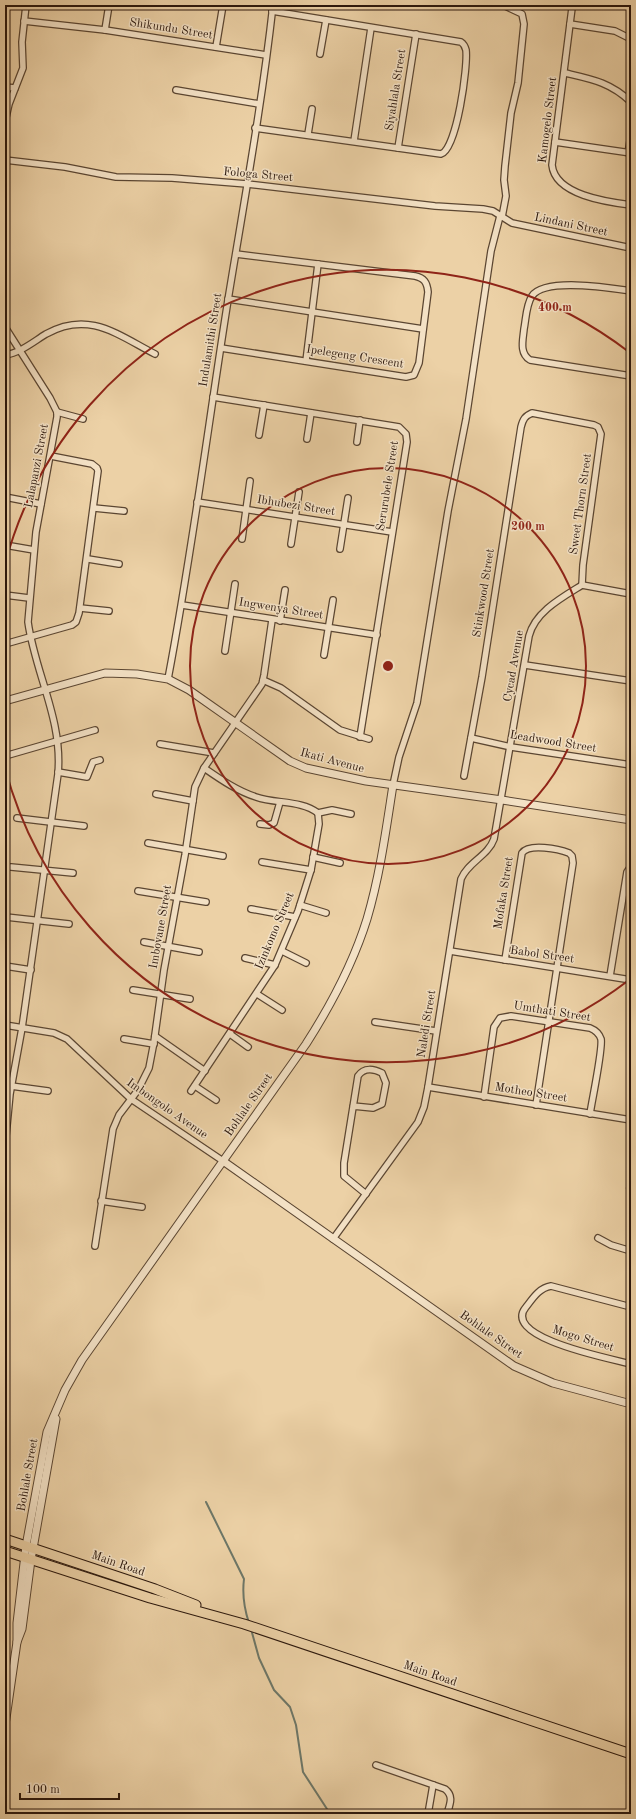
<svg xmlns="http://www.w3.org/2000/svg" width="636" height="1819" viewBox="0 0 636 1819" font-family="'Old Standard TT',serif">
<style>
.lines{fill:none;stroke-linecap:round;stroke-linejoin:round}
.stream{stroke:#6d7768;stroke-width:2}
.minor-casing{stroke:#5b4632;stroke-width:8}
.tertiary-casing{stroke:#5b4632;stroke-width:9}
.primary-casing{stroke:#2b170c;stroke-width:11}
.minor{stroke:#f3e1c5;stroke-width:5.5}
.tertiary{stroke:#f3e1c5;stroke-width:7}
.primary{stroke:#ecd1a6;stroke-width:9}
.ring{fill:none;stroke:#8f2418;stroke-width:2}
.labels{text-anchor:middle;dominant-baseline:central;stroke-width:3;stroke-linejoin:round;paint-order:stroke}
.street-label{font-size:12px;fill:#2b170c;stroke:#f3e1c5}
.centre{fill:#8f2418;stroke:#f3e1c5;stroke-width:2}
.ring-label{font-size:12px;text-anchor:middle;font-weight:bold;fill:#8f2418;stroke:#f3e1c5;stroke-width:3;stroke-linejoin:round;paint-order:stroke}
</style>
<rect width="100%" height="100%" fill="#ecd1a6"/>
<filter id="stains"><feTurbulence type="fractalNoise" baseFrequency=".005" numOctaves="4"/><feColorMatrix values="0 0 0 0 .2 0 0 0 0 .09 0 0 0 0 .02 0 0 0 .5 -.17"/></filter>
<radialGradient id="worn" r=".72"><stop offset=".6" stop-color="#630" stop-opacity="0"/><stop offset="1" stop-color="#630" stop-opacity=".3"/></radialGradient>
<g class="lines">
<!-- stream -->
<g class="stream">
<path d="M 206,1502 L 244,1579 C 242,1595 244,1608 249,1623"/>
<polyline points="251,1629 259,1658 274,1690 290,1707 296,1725 303,1772 327,1809 328,1814"/>
</g>
<defs>
<g id="minor">
<path d="M 572,8 L 552,165 C 555,195 607,202 631,205"/>
<polyline points="24,21 105,30 266,55"/>
<polyline points="570,24 615,31 631,39"/>
<polyline points="105,30 109,5"/>
<polyline points="216,47 223,5"/>
<polyline points="320,54 326,20"/>
<path d="M 565,73 C 591,79 610,82 631,102"/>
<polyline points="5,87 15,88"/>
<polyline points="176,90 259,104"/>
<polyline points="5,122 9,104 23,68 22,42 26,5"/>
<path d="M 255,128 L 441,154 C 457,149 468,66 466,50 C 465,46 464,44 461,42 L 272,11"/>
<polyline points="308,134 312,109"/>
<polyline points="354,141 371,28"/>
<polyline points="555,142 631,153"/>
<polyline points="398,148 416,34"/>
<polyline points="628,153 631,135"/>
<polyline points="5,160 65,167 116,177 172,178 247,184 435,206 483,209 493,211 512,223 631,248"/>
<polyline points="5,177 5,157"/>
<polyline points="502,217 506,196 504,180 505,166 511,113 518,83 524,24 522,14 503,5"/>
<path d="M 631,291 C 611,288 545,277 532,296 C 526,305 526,319 524,329 C 523,340 519,353 530,360 L 631,376"/>
<polyline points="228,299 423,329"/>
<path d="M 5,327 L 50,398 L 57,412 L 57,417 L 36,532 L 28,622 C 35,673 63,720 58,774 L 22,1028 L 10,1094 L 5,1146"/>
<path d="M 221,348 L 406,377 L 414,375 L 419,363 L 428,292 C 427,282 424,278 415,276 L 236,254"/>
<path d="M 5,355 C 20,353 33,342 46,334 C 89,310 118,335 155,354"/>
<polyline points="306,361 318,264"/>
<polyline points="213,397 393,426 399,427 406,434 407,442 360,737"/>
<polyline points="57,412 83,419"/>
<polyline points="259,435 264,405"/>
<polyline points="307,439 311,413"/>
<polyline points="357,442 360,420"/>
<polyline points="5,497 41,504"/>
<polyline points="197,502 392,532"/>
<polyline points="94,508 124,511"/>
<polyline points="242,539 250,481"/>
<polyline points="291,544 299,492"/>
<polyline points="5,545 34,550"/>
<polyline points="340,549 348,498"/>
<polyline points="88,559 119,564"/>
<polyline points="5,595 29,598"/>
<polyline points="182,605 377,635"/>
<polyline points="80,608 109,611"/>
<polyline points="280,621 285,590"/>
<polyline points="5,644 72,625 76,622 79,613 98,471 97,468 92,464 51,456"/>
<polyline points="225,651 235,584"/>
<polyline points="324,655 333,600"/>
<polyline points="525,665 631,681"/>
<path d="M 168,679 C 192,553 208,426 228,300 C 244,202 262,104 273,5"/>
<polyline points="263,680 281,688 340,730 369,739"/>
<polyline points="471,738 511,747 631,765"/>
<polyline points="160,744 214,753"/>
<polyline points="5,756 95,730"/>
<path d="M 204,768 C 220,779 237,791 256,797 C 276,804 301,800 318,813"/>
<polyline points="58,772 87,777 93,762 100,760"/>
<path d="M 464,776 L 482,677 L 521,427 C 523,419 525,416 532,413 L 594,425 L 598,427 L 601,434 L 583,565 L 582,585"/>
<polyline points="393,785 399,757 417,703 448,511 466,419 491,251 500,216"/>
<polyline points="156,794 193,801"/>
<polyline points="318,813 332,810 351,814"/>
<polyline points="17,818 84,826"/>
<polyline points="260,824 269,825 274,823 280,802"/>
<polyline points="148,843 223,856"/>
<polyline points="313,857 340,863"/>
<polyline points="262,862 311,870"/>
<polyline points="11,867 73,873"/>
<polyline points="138,891 206,902"/>
<polyline points="300,905 326,913"/>
<polyline points="251,909 295,917"/>
<polyline points="6,917 69,924"/>
<polyline points="144,942 199,952"/>
<polyline points="282,951 306,963"/>
<polyline points="450,951 631,980"/>
<polyline points="245,958 275,965"/>
<path d="M 505,960 L 522,853 C 529,843 559,849 569,853 L 572,856 L 573,863 L 536,1105"/>
<polyline points="5,966 31,970"/>
<polyline points="610,976 627,872 631,866"/>
<polyline points="133,990 190,999"/>
<polyline points="257,994 282,1010"/>
<polyline points="375,1022 436,1031"/>
<polyline points="5,1025 54,1033 67,1039 131,1099 223,1161"/>
<polyline points="230,1034 248,1047"/>
<polyline points="155,1036 205,1071"/>
<polyline points="124,1039 154,1044"/>
<polyline points="11,1086 48,1091"/>
<polyline points="195,1086 216,1100"/>
<polyline points="428,1087 631,1120"/>
<polyline points="191,1091 275,965 298,911 311,870 319,824 318,813"/>
<path d="M 484,1097 L 494,1027 L 500,1018 L 511,1016 L 590,1028 C 595,1030 599,1033 601,1039 C 603,1049 592,1100 590,1114"/>
<path d="M 353,1106 L 373,1108 L 382,1104 L 386,1083 L 382,1073 C 374,1069 364,1067 358,1076 L 344,1163 L 344,1176 L 366,1194"/>
<polyline points="630,1188 631,1189"/>
<polyline points="101,1201 142,1207"/>
<polyline points="598,1238 611,1245 631,1251"/>
<path d="M 333,1239 L 418,1122 L 424,1107 L 428,1087 L 461,879 C 468,862 488,856 494,839 L 529,636 C 535,612 561,598 582,585 L 631,594"/>
<polyline points="95,1246 113,1129 119,1115 138,1090 149,1068 154,1042 164,970 185,855 195,787 204,768 262,684 264,675 272,620"/>
<path d="M 631,1307 L 551,1286 C 539,1288 533,1298 526,1307 C 500,1338 613,1359 631,1364"/>
<polyline points="5,1671 13,1672"/>
<path d="M 376,1765 L 445,1789 C 454,1796 450,1804 447,1814"/>
<polyline points="428,1814 433,1785"/>
</g>
<g id="tertiary">
<polyline points="5,701 105,673 137,674 168,679 189,690 290,761 306,768 366,781 502,800 631,820"/>
<polyline points="223,1161 514,1366 553,1383 631,1404"/>
<path d="M 17,1642 L 17,1623 L 26,1546 L 47,1432 L 65,1390 L 82,1360 L 306,1044 C 331,1005 353,964 367,919 C 380,875 386,830 393,785"/>
<polyline points="5,1725 17,1642 22,1629 31,1560 56,1419"/>
</g>
<g id="primary">
<polyline points="5,1539 155,1589 196,1605"/>
<polyline points="5,1551 150,1598 244,1624 631,1754"/>
</g>
</defs>
<!-- minor casing -->
<use href="#minor" class="minor-casing"/>
<!-- tertiary casing -->
<use href="#tertiary" class="tertiary-casing"/>
<!-- primary casing -->
<use href="#primary" class="primary-casing"/>
<!-- minor -->
<use href="#minor" class="minor"/>
<!-- tertiary -->
<use href="#tertiary" class="tertiary"/>
<!-- primary -->
<use href="#primary" class="primary"/>
</g>
<!-- distance rings -->
<g class="ring">
<circle cx="388" cy="666" r="198"/>
<path d="M629 980A396 396 0 0 1 5 768M5 564A396 396 0 0 1 629 352"/>
</g>
<g class="labels">
<!-- street labels -->
<g class="street-label">
<text transform="translate(171 29) rotate(9)">Shikundu Street</text>
<text transform="translate(396 90) rotate(-81)">Siyahlala Street</text>
<text transform="translate(548 120) rotate(-83)">Kamogelo Street</text>
<text transform="translate(258 175) rotate(5)">Fologa Street</text>
<text transform="translate(571 225) rotate(12)">Lindani Street</text>
<text transform="translate(211 340) rotate(-81)">Indulamithi Street</text>
<text transform="translate(355 357) rotate(9)">Ipelegeng Crescent</text>
<text transform="translate(37 466) rotate(-79)">Lalapanzi Street</text>
<text transform="translate(388 486) rotate(-81)">Serurubele Street</text>
<text transform="translate(581 504) rotate(-82)">Sweet Thorn Street</text>
<text transform="translate(296 506) rotate(9)">Ibhubezi Street</text>
<text transform="translate(484 593) rotate(-81)">Stinkwood Street</text>
<text transform="translate(281 609) rotate(9)">Ingwenya Street</text>
<text transform="translate(514 666) rotate(-80)">Cycad Avenue</text>
<text transform="translate(553 742) rotate(9)">Leadwood Street</text>
<text transform="translate(332 761) rotate(15)">Ikati Avenue</text>
<text transform="translate(504 893) rotate(-81)">Mofaka Street</text>
<text transform="translate(161 927) rotate(-80)">Imbovane Street</text>
<text transform="translate(275 931) rotate(-67)">Izinkomo Street</text>
<text transform="translate(542 955) rotate(8)">Babol Street</text>
<text transform="translate(552 1012) rotate(9)">Umthati Street</text>
<text transform="translate(427 1024) rotate(-81)">Naledi Street</text>
<text transform="translate(531 1093) rotate(9)">Motheo Street</text>
<text transform="translate(249 1105) rotate(-55)">Bohlale Street</text>
<text transform="translate(167 1109) rotate(35)">Imbongolo Avenue</text>
<text transform="translate(491 1335) rotate(35)">Bohlale Street</text>
<text transform="translate(583 1339) rotate(17)">Mogo Street</text>
<text transform="translate(28 1475) rotate(-80)">Bohlale Street</text>
<text transform="translate(118 1564) rotate(19)">Main Road</text>
<text transform="translate(430 1674) rotate(19)">Main Road</text>
</g>
</g>
<circle cx="388" cy="666" r="6" class="centre"/>
<g class="ring-label">
<text x="555" y="311">400 m</text>
<text x="528" y="530">200 m</text>
</g>
<!-- margin -->
<rect width="636" height="1819" fill="none" stroke="#ecd1a6" stroke-width="20"/>
<rect x="6" y="6" width="624" height="1807" fill="none" stroke="#2b170c" stroke-width="2"/>
<rect x="10" y="10" width="616" height="1799" fill="none" stroke="#2b170c"/>
<!-- scale -->
<path d="M20 1793v6h99v-6" fill="none" stroke="#2b170c" stroke-width="2"/>
<text x="26" y="1793" font-size="12" fill="#2b170c" stroke="#f3e1c5" stroke-width="3" paint-order="stroke">100 m</text>
<rect width="100%" height="100%" filter="url(#stains)"/>
<rect width="100%" height="100%" fill="url(#worn)"/>
</svg>
